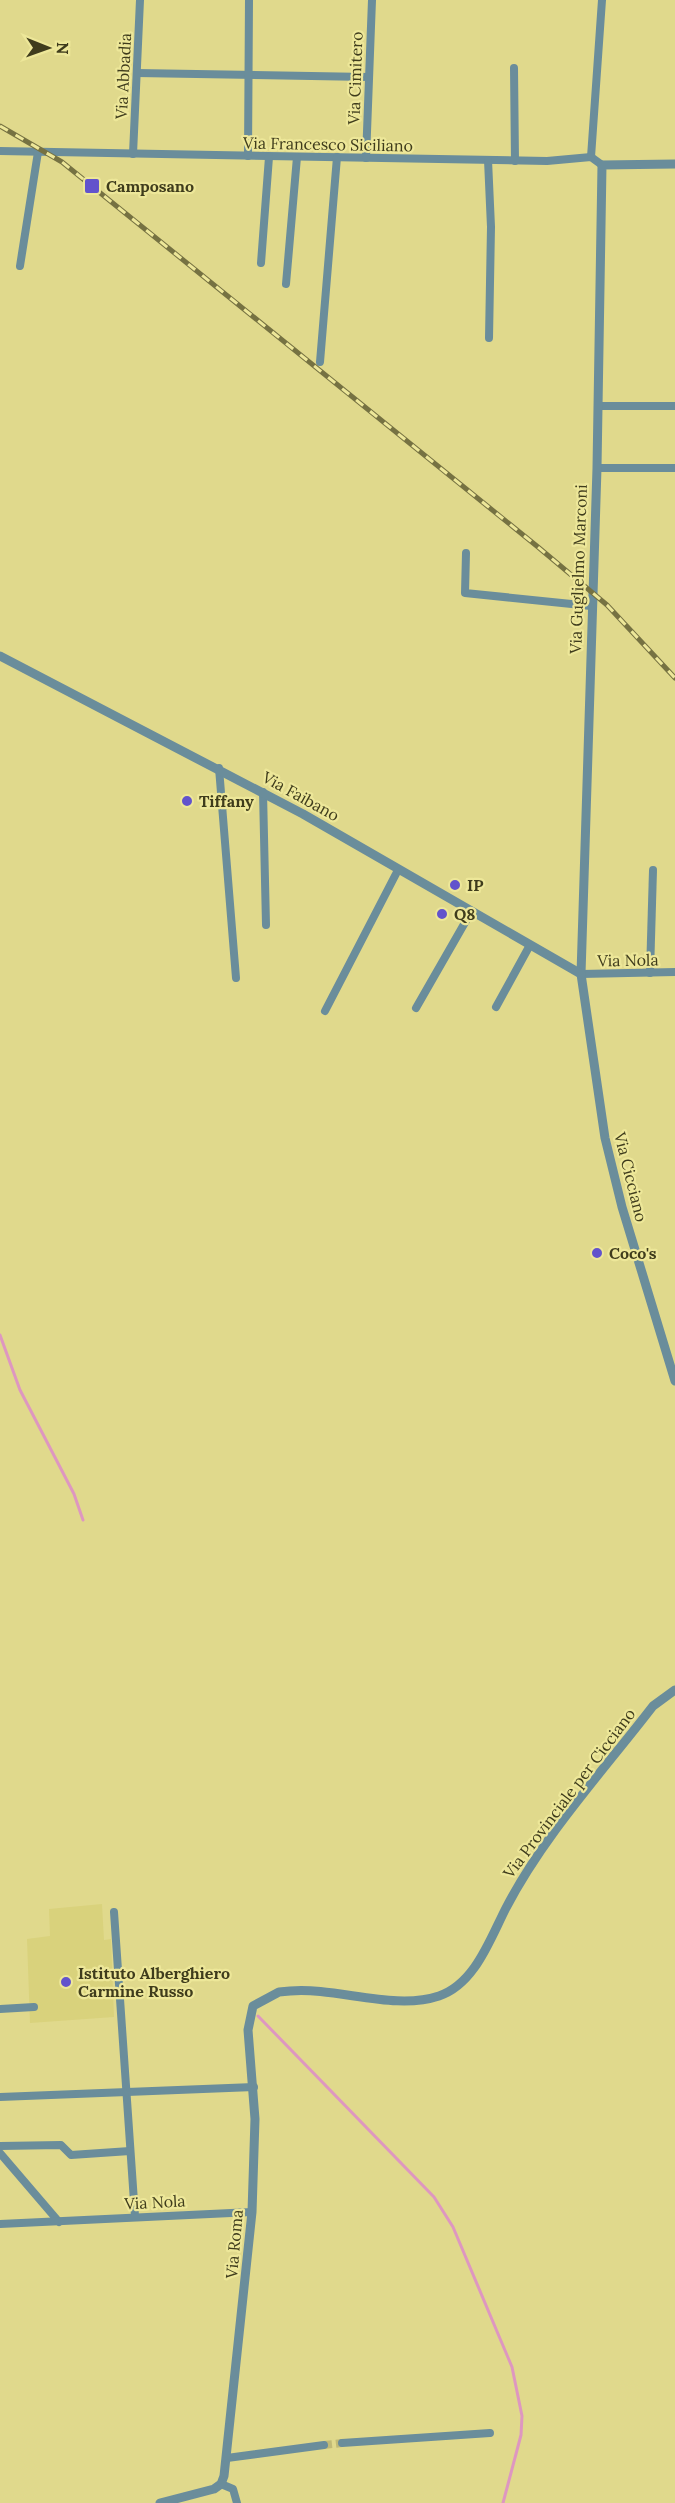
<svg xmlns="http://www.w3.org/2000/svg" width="675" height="2503" viewBox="0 0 675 2503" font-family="Lora,serif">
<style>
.built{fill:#d9d27c}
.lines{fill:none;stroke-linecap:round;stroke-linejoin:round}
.stream{stroke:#de97c0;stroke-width:3}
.minor-tunnel{stroke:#c0ba76;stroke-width:8;stroke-dasharray:8 4;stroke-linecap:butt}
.minor{stroke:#6a8d9b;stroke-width:8}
.tertiary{stroke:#6a8d9b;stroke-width:9}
.rail-casing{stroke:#767242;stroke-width:5}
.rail{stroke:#ede799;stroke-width:3;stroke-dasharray:9;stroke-linecap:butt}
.poi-dot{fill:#6253cc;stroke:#ede799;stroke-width:2}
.labels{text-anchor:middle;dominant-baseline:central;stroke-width:4.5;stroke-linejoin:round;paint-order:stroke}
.street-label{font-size:16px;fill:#3f3c1c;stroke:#ede799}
.poi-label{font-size:16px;font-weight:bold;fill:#3f3c1c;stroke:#ede799;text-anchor:start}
</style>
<rect width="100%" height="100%" fill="#e0d98c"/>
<!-- built -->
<polygon class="built" points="102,1904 104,1940 111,1939 114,2017 30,2023 27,1939 50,1936 49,1909"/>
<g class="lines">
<!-- stream -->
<g class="stream">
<polyline points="0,1335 20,1390 74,1494 83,1520"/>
<polyline points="258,2016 434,2197 453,2227 512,2367 522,2416 521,2435 503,2503"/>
</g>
<!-- minor-tunnel -->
<polyline class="minor-tunnel" points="324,2445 342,2443"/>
<!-- minor -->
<g class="minor">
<polyline points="514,68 515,161"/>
<polyline points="137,73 368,77"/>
<polyline points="0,151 547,161 591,157 602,165"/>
<polyline points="133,154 140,0"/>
<polyline points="248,156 249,0"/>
<polyline points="591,157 602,0"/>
<polyline points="366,158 372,0"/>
<polyline points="488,160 491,227 489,338"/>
<polyline points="261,263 269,157"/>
<polyline points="20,266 38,152"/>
<polyline points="286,284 297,157"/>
<polyline points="320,362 337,157"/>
<polyline points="598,406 675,406"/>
<polyline points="597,468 675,468"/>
<polyline points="466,553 465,593 591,606"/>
<polyline points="219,768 236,978"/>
<polyline points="263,792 266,925"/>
<polyline points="650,973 653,870"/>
<polyline points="581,974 675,972"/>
<polyline points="496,1007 530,945"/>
<polyline points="416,1008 471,912"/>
<polyline points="325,1011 398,870"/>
<polyline points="114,1912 135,2216"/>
<polyline points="0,2009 34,2007"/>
<polyline points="0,2097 254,2087"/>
<polyline points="0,2146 61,2145 71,2155 130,2151"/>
<polyline points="0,2153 59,2222"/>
<polyline points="0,2224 252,2212"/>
<polyline points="342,2443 490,2433"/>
<polyline points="227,2458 324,2445"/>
<polyline points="221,2484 233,2489 237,2503"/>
</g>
<!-- tertiary -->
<g class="tertiary">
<polyline points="675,164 602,165 597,468 581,974 605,1138 622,1207 675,1381"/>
<polyline points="0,656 303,814 581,974"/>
<path d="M 160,2503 L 214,2489 L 221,2484 L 224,2476 L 252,2212 L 255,2119 L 248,2030 L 253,2006 L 279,1992 L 290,1991 C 337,1987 394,2011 439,1996 C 475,1984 490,1939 506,1908 C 544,1835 603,1771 653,1706 L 675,1690"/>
</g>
<defs>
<polyline id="rail" points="0,126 62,162 538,547 607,605 675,678"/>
</defs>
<!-- rail casing -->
<use href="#rail" class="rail-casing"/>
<!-- rail -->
<use href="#rail" class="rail"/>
</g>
<!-- markers -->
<g class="poi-dot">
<rect x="84" y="178" width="16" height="16" rx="3"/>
<circle cx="187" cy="801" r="6"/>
<circle cx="455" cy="885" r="6"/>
<circle cx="442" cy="914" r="6"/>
<circle cx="597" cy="1253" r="6"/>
<circle cx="66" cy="1982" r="6"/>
</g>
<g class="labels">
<!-- street labels -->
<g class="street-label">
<text transform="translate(123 76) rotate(-87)">Via Abbadia</text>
<text transform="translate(355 78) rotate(-88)">Via Cimitero</text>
<text transform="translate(328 144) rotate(1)">Via Francesco Siciliano</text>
<text transform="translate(578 569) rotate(-88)">Via Guglielmo Marconi</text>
<text transform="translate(301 796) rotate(29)">Via Faibano</text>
<text transform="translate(628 960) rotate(-1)">Via Nola</text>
<text transform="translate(631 1177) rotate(76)">Via Cicciano</text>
<text transform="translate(569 1793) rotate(-53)">Via Provinciale per Cicciano</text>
<text transform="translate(155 2202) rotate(-3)">Via Nola</text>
<text transform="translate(234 2244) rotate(-85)">Via Roma</text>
</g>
<!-- poi labels -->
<g class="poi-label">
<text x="106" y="186">Camposano</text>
<text x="199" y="801">Tiffany</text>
<text x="467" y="885">IP</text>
<text x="454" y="914">Q8</text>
<text x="609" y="1253">Coco's</text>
<text x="78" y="1973">Istituto Alberghiero<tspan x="78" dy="18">Carmine Russo</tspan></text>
</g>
</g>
<!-- north arrow -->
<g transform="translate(48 48) rotate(91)" stroke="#ede799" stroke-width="4.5" paint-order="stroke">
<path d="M0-4.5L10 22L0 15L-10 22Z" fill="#3f3c1c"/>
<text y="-9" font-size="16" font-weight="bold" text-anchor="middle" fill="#3f3c1c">N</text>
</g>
</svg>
